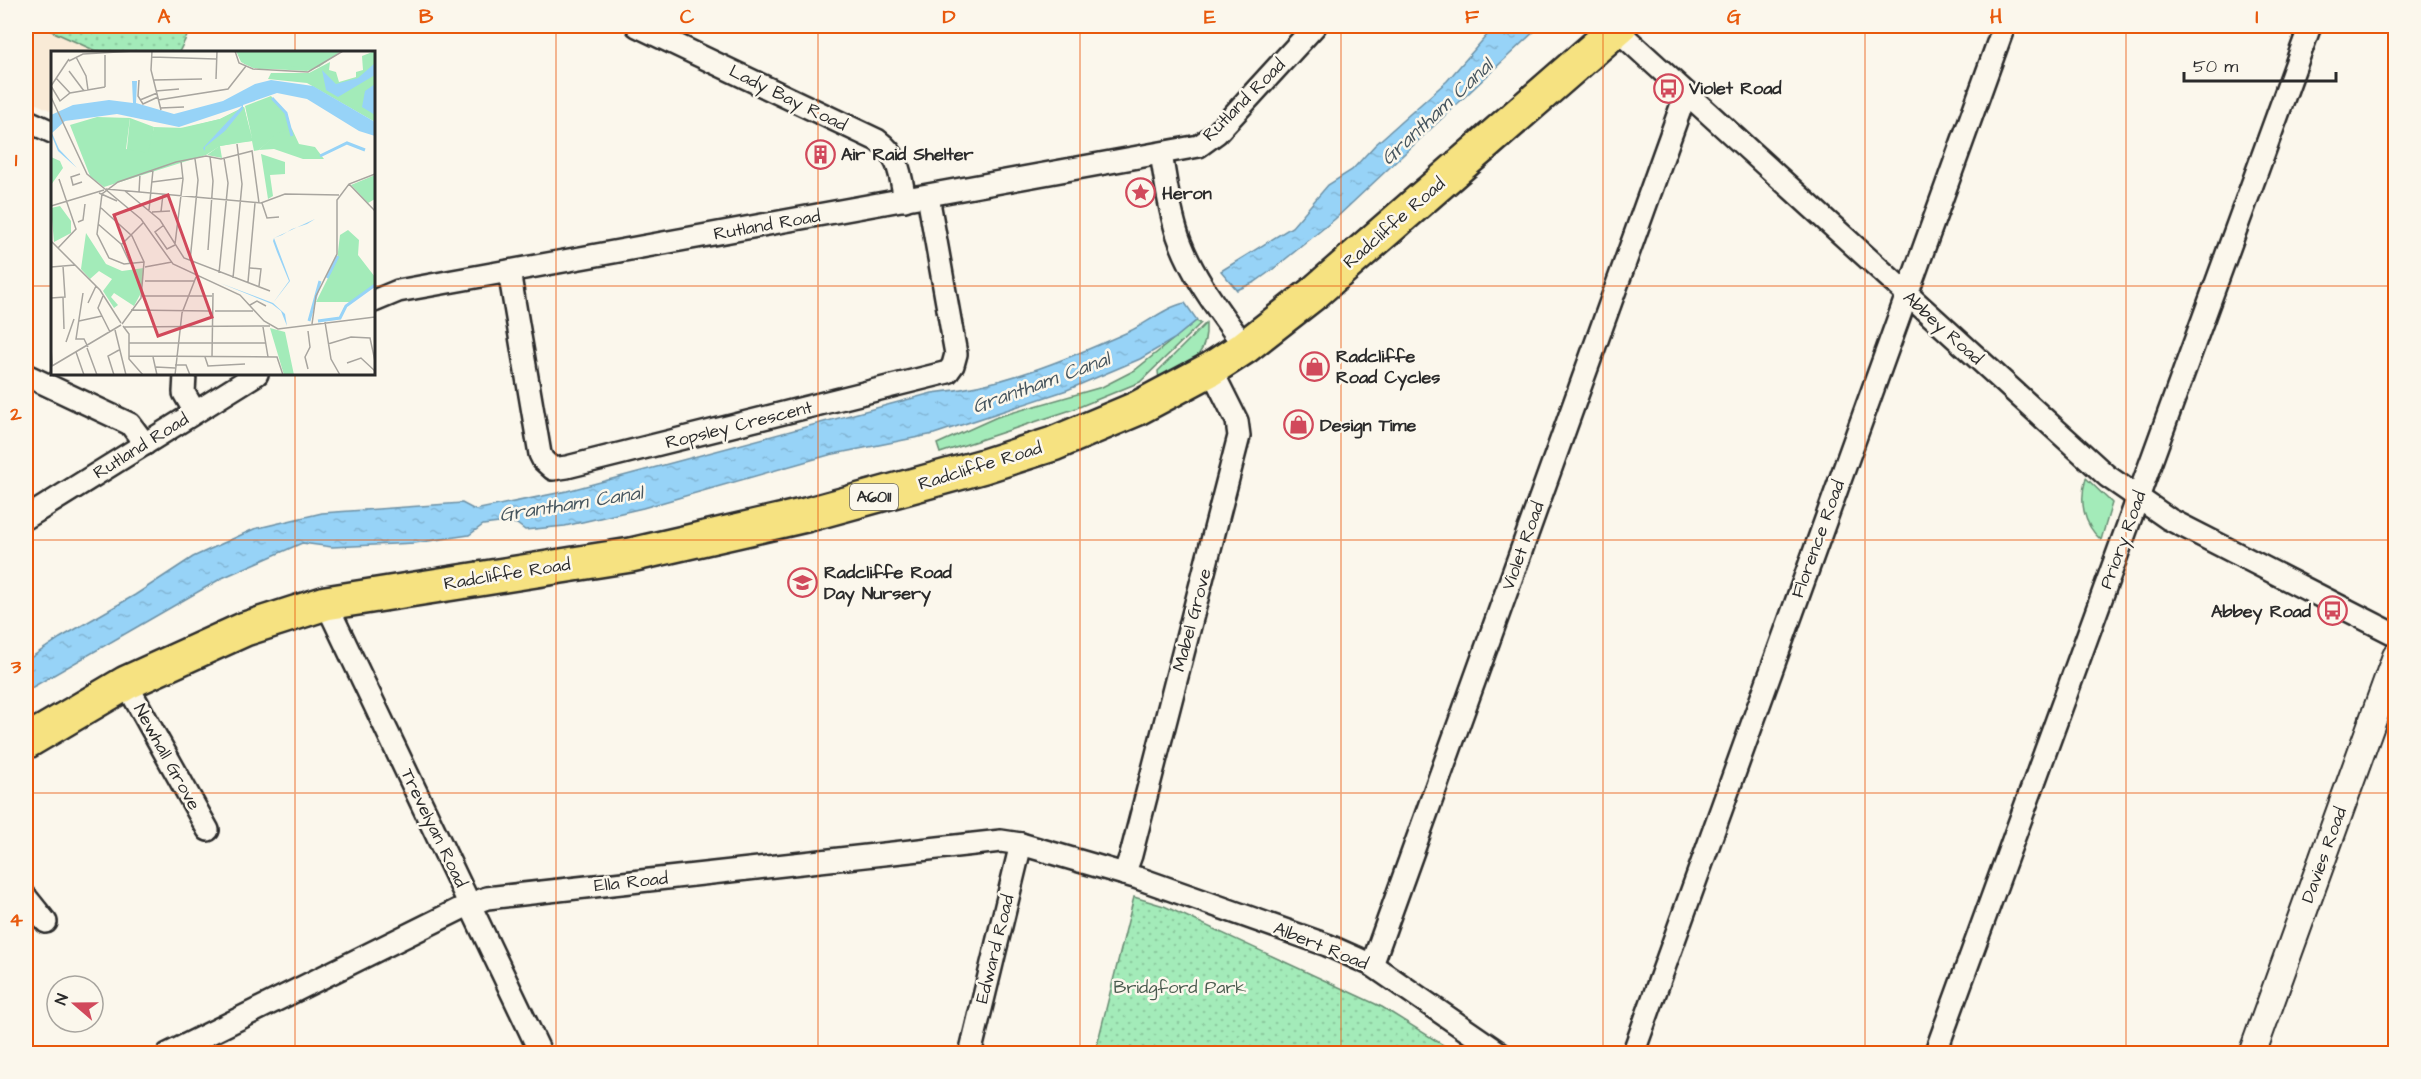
<svg xmlns="http://www.w3.org/2000/svg" width="2421" height="1079" viewBox="0 0 2421 1079" font-family="'Architects Daughter',sans-serif">
<style>
.built{fill:#f9ead6}
.green{fill:#a3ebb9;stroke:#678b72;stroke-width:1.5}
.park{fill:url(#park-dots);stroke:#678b72;stroke-width:1.5}
.water{fill:url(#water-ripples);stroke:#6c90a5;stroke-width:1.5}
.lines{fill:none;stroke-linecap:round;stroke-linejoin:round}
.minor-casing{stroke:#2b2b2b;stroke-width:26}
.tertiary-casing{stroke:#2b2b2b;stroke-width:30}
.trunk-casing{stroke:#2b2b2b;stroke-width:38}
.minor{stroke:#fbf7ec;stroke-width:21}
.tertiary{stroke:#fbf7ec;stroke-width:26}
.trunk{stroke:#f6e281;stroke-width:33}
.grid{fill:none;stroke:#e8590c;stroke-width:1.5;stroke-opacity:0.55}
.labels{text-anchor:middle;dominant-baseline:central;stroke-width:5;stroke-linejoin:round;paint-order:stroke}
.shield{fill:#fbf7ec;stroke:#696865;stroke-width:1.5}
.shield-label{font-size:16px;font-weight:bold;fill:#2b2b2b}
.poi-label{font-size:18px;font-weight:bold;fill:#2b2b2b;stroke:#fbf7ec;text-anchor:start}
.street-label{font-size:18px;fill:#2b2b2b;stroke:#fbf7ec}
.park-label{font-size:18px;fill:#495b4e;stroke:#fbf7ec}
.water-label{font-size:20px;font-style:italic;fill:#46555e;stroke:#fbf7ec}
.inset-river{fill:none;stroke:#97d3f7;stroke-width:3}
.inset-road{fill:none;stroke:#a8a59f;stroke-width:1.5}
.view{fill:#d1495b;fill-opacity:0.15;stroke:#d1495b;stroke-width:3}
.inset-edge{fill:none;stroke:#2b2b2b;stroke-width:3}
.neatline{fill:none;stroke:#e8590c;stroke-width:2}
.grid-label{font-size:20px;text-anchor:middle;font-weight:bold;fill:#e8590c}
</style>
<defs>
<pattern id="park-dots" width="8" height="8" patternUnits="userSpaceOnUse" patternTransform="scale(1.5)"><rect width="8" height="8" fill="#a3ebb9"/><path d="M2 2h.1M6 6h.1" fill="none" stroke="#8cca9f" stroke-width="1.8" stroke-linecap="round"/></pattern>
<pattern id="water-ripples" width="26" height="14" patternUnits="userSpaceOnUse" patternTransform="scale(1.5)"><rect width="26" height="14" fill="#97d3f7"/><path d="M2 4q2-2 4 0t4 0M15 11q2-2 4 0t4 0" fill="none" stroke="#82b5d4"/></pattern>
</defs>
<rect width="100%" height="100%" fill="#fbf7ec"/>
<filter id="ink" filterUnits="userSpaceOnUse"><feTurbulence type="fractalNoise" baseFrequency=".0167" numOctaves="2"/><feDisplacementMap in="SourceGraphic" scale="12" xChannelSelector="R" yChannelSelector="G"/><feConvolveMatrix kernelMatrix="1 2 1 2 8 2 1 2 1" color-interpolation-filters="sRGB"/></filter>
<g filter="url(#ink)">
<!-- built -->
<polygon class="built" points="26,26 192,26 179,52 52,52 52,111 26,99"/>
<!-- green -->
<g class="green">
<polygon points="1196,321 1201,323 1140,382 1074,409 940,453 937,444 997,417 1102,387 1135,370"/>
<path d="M 1206,323 C 1208,361 1188,362 1159,380 L 1158,371 Z"/>
<path d="M 2086,478 L 2112,503 L 2101,540 C 2083,524 2079,501 2086,478 Z"/>
</g>
<!-- park -->
<g class="park">
<polygon points="48,26 192,26 179,52 98,52 47,29"/>
<polygon points="1134,897 1164,906 1382,1007 1456,1053 1095,1053"/>
</g>
<!-- water -->
<g class="water">
<polygon points="1495,26 1540,26 1335,219 1272,270 1255,282 1237,290 1221,271 1292,227 1328,185 1352,170 1375,145 1447,81"/>
<path d="M 1185,303 L 1197,320 L 1174,339 L 1140,359 L 1067,390 L 934,434 L 829,455 L 643,508 L 565,526 L 525,530 L 517,524 L 507,522 L 483,525 L 469,535 L 415,543 L 332,547 L 302,543 L 222,578 L 26,691 L 26,661 L 60,638 L 135,595 L 193,557 L 254,529 L 322,513 L 462,503 L 475,510 L 567,491 L 932,393 C 1001,387 1065,360 1128,332 C 1148,323 1165,307 1185,303 Z"/>
</g>
<g class="lines">
<defs>
<g id="minor">
<path d="M 637,26 L 877,140 C 900,157 900,173 905,200"/>
<polyline points="1616,29 2107,476 2169,519 2396,635"/>
<polyline points="26,120 52,132"/>
<path d="M 1161,154 C 1166,182 1169,209 1178,236 C 1192,277 1220,312 1245,347"/>
<polyline points="509,271 540,454 543,460 553,469 567,467 948,372 953,365 956,354 928,196"/>
<polyline points="374,301 398,291 1199,146 1217,133 1315,26"/>
<polyline points="185,374 184,393 195,412"/>
<polyline points="26,375 130,424 145,444"/>
<polyline points="26,518 257,374"/>
<polyline points="326,603 541,1054"/>
<polyline points="126,683 208,830"/>
<polyline points="1124,874 1131,855 1239,436 1237,421 1211,369"/>
<polyline points="26,897 46,922"/>
<polyline points="1372,965 1686,93"/>
<polyline points="168,1054 470,904 487,898 1001,841 1021,844 1138,878 1327,945 1372,965 1501,1054"/>
<polyline points="970,1054 1021,844"/>
<polyline points="1633,1054 2004,26"/>
<polyline points="1935,1054 2310,26"/>
</g>
<polyline id="tertiary" points="2252,1054 2396,656"/>
<polyline id="trunk" points="26,742 126,683 245,629 326,603 631,555 806,515 984,466 1053,444 1136,409 1211,369 1245,347 1314,293 1620,26"/>
</defs>
<!-- minor casing -->
<use href="#minor" class="minor-casing"/>
<!-- tertiary casing -->
<use href="#tertiary" class="tertiary-casing"/>
<!-- trunk casing -->
<use href="#trunk" class="trunk-casing"/>
<!-- minor -->
<use href="#minor" class="minor"/>
<!-- tertiary -->
<use href="#tertiary" class="tertiary"/>
<!-- trunk -->
<use href="#trunk" class="trunk"/>
</g>
</g>
<!-- grid -->
<path class="grid" d="M 295,26 L 295,52M 556,26 L 556,1054M 818,26 L 818,1054M 1080,26 L 1080,1054M 1341,26 L 1341,1054M 1603,26 L 1603,1054M 1865,26 L 1865,1054M 2126,26 L 2126,1054M 26,286 L 52,286M 374,286 L 2396,286M 295,374 L 295,1054M 26,540 L 2396,540M 26,793 L 2396,793"/>
<!-- icons -->
<defs>
<symbol id="bus-ring" viewBox="-11 -11 22 22"><circle r="9.5" fill="#fbf7ec" stroke="#d1495b" stroke-width="1.5"/><path d="M-5-6H5V4H4V6H2V4H-2V6H-4V4H-5ZM-3.5-4V0h7V-4ZM-3.5 1.2v1.5H-2V1.2ZM2 1.2v1.5H3.5V1.2Z" fill="#d1495b"/></symbol>
<symbol id="building-ring" viewBox="-11 -11 22 22"><circle r="9.5" fill="#fbf7ec" stroke="#d1495b" stroke-width="1.5"/><path d="M-4-6H4V6H1V3H-1V6H-4ZM-2.5-4.3h1.7v1.8h-1.7ZM.8-4.3h1.7v1.8H.8ZM-2.5-1h1.7V.8h-1.7ZM.8-1h1.7V.8H.8Z" fill="#d1495b"/></symbol>
<symbol id="sight-ring" viewBox="-11 -11 22 22"><circle r="9.5" fill="#fbf7ec" stroke="#d1495b" stroke-width="1.5"/><path d="M0-6L1.8-2.2L6-1.7L2.9 1.2L3.7 5.4L0 3.3L-3.7 5.4L-2.9 1.2L-6-1.7L-1.8-2.2Z" fill="#d1495b"/></symbol>
<symbol id="shop-ring" viewBox="-11 -11 22 22"><circle r="9.5" fill="#fbf7ec" stroke="#d1495b" stroke-width="1.5"/><path d="M-5-2.5h2.3a2.7 3.5 0 0 1 5.4 0H5L5.5 6h-11ZM-1.5-2.5h3a1.5 2.3 0 0 0-3 0Z" fill="#d1495b"/></symbol>
<symbol id="school-ring" viewBox="-11 -11 22 22"><circle r="9.5" fill="#fbf7ec" stroke="#d1495b" stroke-width="1.5"/><path d="M0-5L7-2L0 1L-7-2ZM-4 1L0 2.5L4 1V4Q0 6-4 4Z" fill="#d1495b"/></symbol>
</defs>
<g fill-rule="evenodd">
<use href="#bus-ring" x="1652" y="72" width="33" height="33"/>
<use href="#building-ring" x="804" y="138" width="33" height="33"/>
<use href="#sight-ring" x="1124" y="176" width="33" height="33"/>
<use href="#shop-ring" x="1298" y="350" width="33" height="33"/>
<use href="#shop-ring" x="1282" y="408" width="33" height="33"/>
<use href="#school-ring" x="786" y="566" width="33" height="33"/>
<use href="#bus-ring" x="2316" y="594" width="33" height="33"/>
</g>
<g class="labels">
<!-- shield labels -->
<rect class="shield" x="850" y="484" width="48" height="26" rx="4.5"/>
<g class="shield-label">
<text x="874" y="497">A6011</text>
</g>
<!-- poi labels -->
<g class="poi-label">
<text x="1689" y="88">Violet Road</text>
<text x="841" y="154">Air Raid Shelter</text>
<text x="1162" y="193">Heron</text>
<text x="1336" y="356">Radcliffe<tspan x="1336" dy="21">Road Cycles</tspan></text>
<text x="1320" y="425">Design Time</text>
<text x="824" y="572">Radcliffe Road<tspan x="824" dy="21">Day Nursery</tspan></text>
<text x="2311" y="611" text-anchor="end">Abbey Road</text>
</g>
<!-- street labels -->
<g class="street-label">
<text transform="translate(788 98) rotate(26)">Lady Bay Road</text>
<text transform="translate(1244 100) rotate(-45)">Rutland Road</text>
<text transform="translate(1394 223) rotate(-41)">Radcliffe Road</text>
<text transform="translate(767 225) rotate(-10)">Rutland Road</text>
<text transform="translate(1943 328) rotate(42)">Abbey Road</text>
<text transform="translate(739 425) rotate(-14)">Ropsley Crescent</text>
<text transform="translate(141 446) rotate(-32)">Rutland Road</text>
<text transform="translate(980 466) rotate(-17)">Radcliffe Road</text>
<text transform="translate(1818 539) rotate(-70)">Florence Road</text>
<text transform="translate(2123 540) rotate(-70)">Priory Road</text>
<text transform="translate(1523 546) rotate(-70)">Violet Road</text>
<text transform="translate(507 574) rotate(-9)">Radcliffe Road</text>
<text transform="translate(1192 620) rotate(-75)">Mabel Grove</text>
<text transform="translate(167 757) rotate(61)">Newhall Grove</text>
<text transform="translate(434 828) rotate(64)">Trevelyan Road</text>
<text transform="translate(2324 855) rotate(-70)">Davies Road</text>
<text transform="translate(631 882) rotate(-6)">Ella Road</text>
<text transform="translate(1321 946) rotate(22)">Albert Road</text>
<text transform="translate(995 949) rotate(-76)">Edward Road</text>
</g>
<!-- park labels -->
<g class="park-label">
<text x="1180" y="987">Bridgford Park</text>
</g>
<!-- water labels -->
<g class="water-label">
<text transform="translate(1437 112) rotate(-43)">Grantham Canal</text>
<text transform="translate(1041 383) rotate(-20)">Grantham Canal</text>
<text transform="translate(571 504) rotate(-9)">Grantham Canal</text>
</g>
</g>
<!-- overview -->
<g transform="translate(51 51)">
<rect width="324" height="324" fill="#fbf7ec"/>
<path d="M 185,0 L 290,0 L 268,16 L 208,18 L 193,13 ZM 220,45 L 233,60 L 241,79 L 224,85 L 208,99 L 203,100 L 201,90 L 191,91 L 169,95 L 171,107 L 156,104 L 167,96 L 166,92 L 121,79 L 169,68 L 193,56 L 201,87 L 194,55 ZM 79,67 L 103,76 L 99,102 L 74,117 ZM 0,106 L 9,110 L 12,117 L 0,134 ZM 9,155 L 20,170 L 20,182 L 3,191 L 0,157 ZM 219,277 L 234,281 L 243,324 L 233,324 Z" fill="#a3ebb9"/>
<path d="M 185,0 L 194,13 L 210,16 L 258,15 L 289,0 L 268,16 L 256,20 L 202,17 L 190,11 ZM 241,78 L 248,93 L 264,96 L 273,108 L 252,108 L 223,98 L 208,99 L 226,82 Z" fill="#a3ebb9"/>
<path d="M 324,0 L 324,71 L 256,32 L 217,28 L 220,22 L 258,22 L 279,11 L 278,19 L 285,21 L 288,31 L 305,26 L 305,21 L 312,19 L 311,5 ZM 193,56 L 201,90 L 169,95 L 155,104 L 53,136 L 39,125 L 19,74 L 46,66 L 79,67 L 75,98 L 97,102 L 103,76 L 133,77 L 169,68 ZM 210,103 L 234,111 L 234,123 L 219,124 L 222,145 L 217,148 ZM 324,124 L 324,148 L 317,152 L 300,134 ZM 297,179 L 308,189 L 307,204 L 324,226 L 324,234 L 299,251 L 265,251 L 286,209 L 289,184 ZM 35,182 L 55,213 L 71,220 L 93,217 L 90,242 L 83,255 L 63,242 L 60,246 L 67,254 L 63,257 L 52,240 L 61,228 L 48,220 L 39,228 L 30,218 Z" fill="#a3ebb9"/>
<path d="M 324,12 L 324,24 L 287,46 L 275,39 L 271,19 L 285,33 L 307,27 ZM 220,29 L 262,35 L 324,71 L 324,85 L 308,80 L 256,48 L 226,42 L 192,54 L 192,58 L 174,80 L 154,96 L 154,100 L 152,97 L 104,116 L 152,97 L 191,55 L 128,76 L 66,63 L 14,70 L 1,82 L 8,98 L 26,117 L 7,100 L 0,83 L 0,64 L 22,54 L 58,49 L 82,52 L 81,30 L 86,30 L 85,52 L 123,63 L 172,50 L 204,33 ZM 324,33 L 324,64 L 311,56 L 314,40 ZM 324,149 L 294,162 L 264,168 L 256,173 L 241,178 L 231,184 L 223,187 L 239,230 L 222,252 L 234,263 L 236,275 L 230,260 L 221,253 L 169,232 L 222,252 L 238,230 L 226,201 L 222,190 L 223,187 L 264,168 L 294,162 Z" fill="#97d3f7"/>
<path class="inset-river" d="M 221,47 L 235,62 L 241,85M 269,105 L 296,92 L 314,99M 276,227 L 287,205M 258,270 L 269,230M 267,270 L 289,267 L 295,255 L 324,234"/>
<path class="inset-road" d="M 101,0 L 100,19 L 110,59M 184,0 L 188,12 L 202,18 L 257,21 L 292,0M 54,4 L 54,36M 25,6 L 35,25 L 37,39M 101,6 L 165,8M 18,10 L 32,3 L 84,0M 18,20 L 33,40M 5,27 L 19,42M 165,28 L 166,0M 88,29 L 87,45 L 92,53 L 107,46M 103,29 L 151,28M 0,35 L 9,50 L 19,42 L 54,36M 0,35 L 18,8M 105,40 L 128,38M 0,46 L 36,123 L 90,168 L 122,213 L 189,244 L 213,270 L 227,278 L 324,266M 89,49 L 106,42M 107,49 L 177,38 L 195,15M 109,57 L 133,56M 29,123 L 20,126 L 22,134 L 31,131M 101,131 L 132,127M 298,133 L 324,160M 55,138 L 210,152 L 234,143 L 288,144M 74,140 L 109,169 L 133,207 L 219,240M 88,141 L 89,123M 48,142 L 66,150M 211,152 L 216,167 L 228,166M 0,155 L 53,139M 49,156 L 81,185 L 93,211 L 90,247 L 71,273M 98,159 L 102,119M 101,161 L 119,160M 110,161 L 112,143M 27,171 L 32,169 L 34,153M 47,173 L 70,193 L 79,212M 113,174 L 104,181 L 116,198 L 124,194M 0,190 L 49,239 L 70,272M 124,193 L 132,128 L 130,110M 70,194 L 93,171M 7,197 L 25,178 L 8,128M 157,199 L 162,130 L 159,106M 139,210 L 147,129 L 144,108M 93,211 L 73,213 L 58,207 L 46,183 L 51,143 L 67,131 L 125,111 L 155,105 L 170,108 L 201,100 L 208,152M 0,216 L 24,214M 94,216 L 121,211M 199,217 L 210,218 L 208,235M 168,222 L 177,132 L 173,107M 182,227 L 191,133 L 186,93M 94,230 L 143,230M 197,231 L 204,152M 32,242 L 25,288 L 33,288 L 37,296M 52,245 L 47,257 L 59,281M 90,245 L 161,245M 0,247 L 14,246 L 12,215M 12,247 L 13,278M 37,252 L 45,235M 199,254 L 206,250 L 215,255M 80,259 L 159,260M 164,260 L 202,260M 28,270 L 51,265M 274,271 L 280,308 L 289,324M 261,273 L 265,245 L 286,203 L 286,149 L 298,133 L 324,123M 72,275 L 78,283 L 78,308 L 92,324M 73,276 L 219,275M 212,276 L 217,306M 64,279 L 75,324M 257,280 L 259,296 L 254,306 L 257,318M 15,291 L 23,268M 78,292 L 215,292M 277,293 L 300,286 L 319,287 L 324,310M 0,296 L 1,314M 36,297 L 46,324M 25,301 L 33,324M 78,305 L 226,306 L 232,324M 102,306 L 106,324M 154,306 L 157,315 L 194,313M 161,306 L 162,242M 296,312 L 310,307 L 324,320M 124,314 L 135,314 L 139,324M 1,315 L 70,274M 105,316 L 124,317M 63,324 L 57,305 L 68,299M 124,324 L 131,262 L 145,226"/>
<path class="view" d="M 117,144 L 161,266 L 107,285 L 63,164 Z"/>
<rect width="324" height="324" class="inset-edge"/>
</g>
<!-- margin -->
<rect width="2421" height="1079" fill="none" stroke="#fbf7ec" stroke-width="66"/>
<!-- north arrow -->
<g transform="translate(75 1004) rotate(290)"><circle r="28" fill="#fbf7ec" stroke="#a8a59f" stroke-width="1.5"/>
<path d="M0-4.5L10 22L0 15L-10 22Z" fill="#d1495b"/>
<text y="-9" font-size="16" font-weight="bold" text-anchor="middle" fill="#2b2b2b">N</text>
</g>
<!-- scale -->
<path d="M2184 72v9h152v-9" fill="none" stroke="#2b2b2b" stroke-width="3"/>
<text x="2193" y="72" font-size="18" fill="#2b2b2b" stroke="#fbf7ec" stroke-width="4.5" paint-order="stroke">50 m</text>
<rect x="33" y="33" width="2355" height="1013" class="neatline"/>
<g class="grid-label">
<text x="164" y="23">A</text>
<text x="426" y="23">B</text>
<text x="687" y="23">C</text>
<text x="949" y="23">D</text>
<text x="1210" y="23">E</text>
<text x="1472" y="23">F</text>
<text x="1734" y="23">G</text>
<text x="1996" y="23">H</text>
<text x="2257" y="23">I</text>
<text x="16" y="166">1</text>
<text x="16" y="420">2</text>
<text x="16" y="673">3</text>
<text x="16" y="926">4</text>
</g>
</svg>
